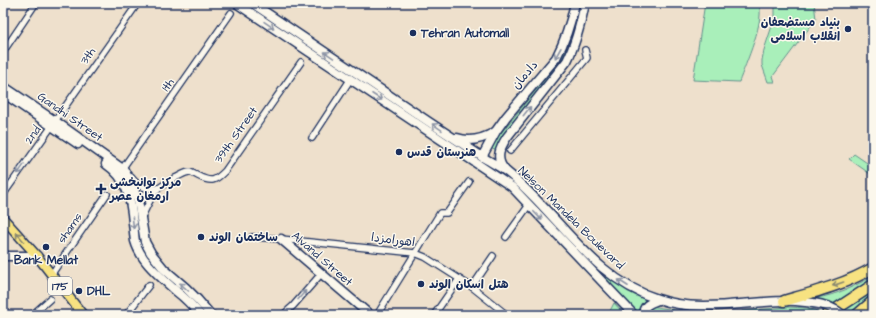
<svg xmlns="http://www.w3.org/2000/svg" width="876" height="318" viewBox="0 0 876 318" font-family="'Architects Daughter','Playpen Sans Arabic',sans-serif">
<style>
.green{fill:#a9efba;stroke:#628f8c}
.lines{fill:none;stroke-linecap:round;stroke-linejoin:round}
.street-casing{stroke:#1b2f5e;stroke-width:8}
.secondary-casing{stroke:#1b2f5e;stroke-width:11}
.primary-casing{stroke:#1b2f5e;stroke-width:11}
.highway-casing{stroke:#1b2f5e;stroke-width:13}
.street{stroke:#fbf7ec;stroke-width:5.5}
.secondary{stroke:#fbf7ec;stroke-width:8}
.primary{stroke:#f7e281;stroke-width:8}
.highway{stroke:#f7e281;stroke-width:10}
.secondary-bridge-casing{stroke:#1b2f5e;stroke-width:11;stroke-linecap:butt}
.secondary-bridge{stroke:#fbf7ec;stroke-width:8}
.oneway{stroke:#8b93a5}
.oneway2{stroke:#898870}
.poi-dot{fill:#1b2f5e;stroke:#fbf7ec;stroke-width:1.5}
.labels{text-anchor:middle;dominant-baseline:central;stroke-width:3;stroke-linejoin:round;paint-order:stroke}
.shield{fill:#fbf7ec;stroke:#5e6b89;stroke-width:1}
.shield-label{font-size:11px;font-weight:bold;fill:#1b2f5e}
.poi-label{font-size:12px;font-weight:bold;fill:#1b2f5e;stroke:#fbf7ec;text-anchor:start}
.street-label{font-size:12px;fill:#1b2f5e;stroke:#fbf7ec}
</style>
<rect width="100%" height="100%" fill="#eee0cc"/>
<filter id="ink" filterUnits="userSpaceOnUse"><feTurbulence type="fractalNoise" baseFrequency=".025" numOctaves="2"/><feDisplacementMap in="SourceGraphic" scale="8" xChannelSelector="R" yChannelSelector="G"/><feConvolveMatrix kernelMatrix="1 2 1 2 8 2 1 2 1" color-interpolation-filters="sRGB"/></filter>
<g filter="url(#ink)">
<!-- green -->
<g class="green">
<path d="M 705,3 L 758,3 C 767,17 745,65 739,82 L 693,80 Z"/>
<polygon points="775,3 814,3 816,19 773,76 775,82 768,82 762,65 762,60 764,50 775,17"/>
<polygon points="565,48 567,49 559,65 506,131 497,151 490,148 496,139 557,64"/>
<polygon points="854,154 873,167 873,176 849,159"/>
<path d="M 605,275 L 607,275 L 635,295 L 643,298 L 645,300 C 640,305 640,308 640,315 L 606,279 Z"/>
<path d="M 873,276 L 873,281 L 838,305 L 816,298 C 837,295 855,286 873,276 Z"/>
<polygon points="873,291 873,296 851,315 836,315"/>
<polygon points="614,303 625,315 608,315"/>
<polygon points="651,306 697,314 722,313 717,315 646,315 646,309"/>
<path d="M 788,307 C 802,308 811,307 823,314 L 747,315 L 742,314 L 742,311 Z"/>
</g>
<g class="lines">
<defs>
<g id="street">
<polyline points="3,52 36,3"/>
<polyline points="55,121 138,3"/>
<polyline points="312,138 350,80"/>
<polyline points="510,151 587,58 585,50"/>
<polyline points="122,169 231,13"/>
<path d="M 131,177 C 139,187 146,190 158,188"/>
<polyline points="3,195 52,126"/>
<path d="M 142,217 C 146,208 152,194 159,188 C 164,184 170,181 175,178 C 180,176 185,172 190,172 C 193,173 196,175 198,176 C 212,183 215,181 225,171 L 301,62"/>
<polyline points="252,237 281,239 415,253 425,257 472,287 507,315"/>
<polyline points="506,237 529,205"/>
<polyline points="51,275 107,194"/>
<polyline points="472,287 493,256"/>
<polyline points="32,315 50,299"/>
<polyline points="126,315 149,285"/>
<polyline points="283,315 293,306 321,274"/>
<polyline points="377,315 440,213 447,213 469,182"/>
<polyline points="434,315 459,279"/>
</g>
<g id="secondary">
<polyline points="236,3 512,187 634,315"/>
<path d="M 252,3 C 311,43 370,82 429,122 C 446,133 464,145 481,156 C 490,162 499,166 507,172 C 558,213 592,279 658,299 C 699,313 741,302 783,301 C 793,300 803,302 813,303"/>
<polyline points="3,86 55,121 124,170 132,185 138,200 145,242 151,253 164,269 186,288 198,300 211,315"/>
<polyline points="3,93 78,144"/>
<path d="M 457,138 C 471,143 483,139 495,132"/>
<path d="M 482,157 L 496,131 L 506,117 L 556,58 C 565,41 571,22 575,3"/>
<path d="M 106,164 C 127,178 131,199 133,223 C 134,229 134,236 135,241 C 141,262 161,277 176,291 C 185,298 193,306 200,315"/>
<path d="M 504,169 C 495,158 500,148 507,137 L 567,61 C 576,43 581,23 585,3"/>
<polyline points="281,239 370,315"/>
<polyline points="3,256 37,256"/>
<path d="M 643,315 C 643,305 650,303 658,300"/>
</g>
<polyline id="primary" points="3,218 37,256 83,315"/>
<g id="highway">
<path d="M 784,301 C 815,292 846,284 873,268"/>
<polyline points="827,315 873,285"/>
<polyline points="857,315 873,301"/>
<polyline points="869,315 873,312"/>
</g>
</defs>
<!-- street casing -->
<use href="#street" class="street-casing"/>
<!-- secondary casing -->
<use href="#secondary" class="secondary-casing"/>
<!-- primary casing -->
<use href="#primary" class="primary-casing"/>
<!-- highway casing -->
<use href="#highway" class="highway-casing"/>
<!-- street -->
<use href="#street" class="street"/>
<!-- secondary -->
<use href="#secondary" class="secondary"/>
<!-- primary -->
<use href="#primary" class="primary"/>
<!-- highway -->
<use href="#highway" class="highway"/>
<defs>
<path id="secondary-bridge" d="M 813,303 C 824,304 834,308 843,315"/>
</defs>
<!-- secondary-bridge casing -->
<use href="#secondary-bridge" class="secondary-bridge-casing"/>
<!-- secondary-bridge -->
<use href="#secondary-bridge" class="secondary-bridge"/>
</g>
<!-- one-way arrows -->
<defs><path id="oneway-shaft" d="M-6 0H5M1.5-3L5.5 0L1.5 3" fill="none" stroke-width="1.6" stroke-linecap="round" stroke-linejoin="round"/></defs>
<g class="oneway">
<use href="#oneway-shaft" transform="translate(269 25) rotate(34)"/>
<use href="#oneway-shaft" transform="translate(558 53) rotate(119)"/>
<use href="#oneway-shaft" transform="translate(329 55) rotate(-146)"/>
<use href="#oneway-shaft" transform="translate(377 97) rotate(33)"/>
<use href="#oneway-shaft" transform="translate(527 111) rotate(-51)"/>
<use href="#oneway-shaft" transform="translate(437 127) rotate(-146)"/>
<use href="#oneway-shaft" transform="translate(21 169) rotate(125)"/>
<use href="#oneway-shaft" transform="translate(538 216) rotate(46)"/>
<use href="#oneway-shaft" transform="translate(133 223) rotate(84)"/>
<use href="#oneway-shaft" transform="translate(623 283) rotate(-147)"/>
<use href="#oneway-shaft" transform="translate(184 287) rotate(-138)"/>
<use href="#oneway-shaft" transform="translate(302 295) rotate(-49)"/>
</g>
<g class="oneway2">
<use href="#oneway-shaft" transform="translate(20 237) rotate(-131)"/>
<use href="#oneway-shaft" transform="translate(838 284) rotate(161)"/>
</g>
</g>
<!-- markers -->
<g class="poi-dot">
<circle cx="848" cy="29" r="4"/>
<circle cx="413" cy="33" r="4"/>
<circle cx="399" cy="152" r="4"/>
<path d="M99 183h4v4h4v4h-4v4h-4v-4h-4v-4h4z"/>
<circle cx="201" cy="237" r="4"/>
<circle cx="46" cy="247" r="4"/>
<circle cx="421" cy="284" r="4"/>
<circle cx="79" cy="291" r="4"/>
</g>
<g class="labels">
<!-- shield labels -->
<rect class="shield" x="48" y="277" width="24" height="18" rx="3"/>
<g class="shield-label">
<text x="60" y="286">175</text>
</g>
<!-- poi labels -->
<g class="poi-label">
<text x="840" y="22" text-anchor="end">بنیاد مستضعفان<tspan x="840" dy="14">انقلاب اسلامی</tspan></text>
<text x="421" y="33">Tehran Automall</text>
<text x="407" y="152">هنرستان قدس</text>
<text x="110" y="182">مرکز توانبخشی<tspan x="110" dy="14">ارمغان عصر</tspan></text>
<text x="209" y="237">ساختمان الوند</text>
<text x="46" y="260" text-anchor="middle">Bank Mellat</text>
<text x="429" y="284">هتل اسکان الوند</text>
<text x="87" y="291">DHL</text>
</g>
<!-- street labels -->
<g class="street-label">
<text transform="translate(88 56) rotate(-55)">3th</text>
<text transform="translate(525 75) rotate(-50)">دادمان</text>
<text transform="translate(168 85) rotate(-55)">1th</text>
<text transform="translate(70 117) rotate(35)">Gandhi Street</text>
<text transform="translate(33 135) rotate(-55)">2nd</text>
<text transform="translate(236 135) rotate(-55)">39th Street</text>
<text transform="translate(571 218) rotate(44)">Nelson Mandela Boulevard</text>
<text transform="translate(70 228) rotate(-55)">shams</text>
<text transform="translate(393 240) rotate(7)">اهورامزدا</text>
<text transform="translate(322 259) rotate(41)">Alvand Street</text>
</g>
</g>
<!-- margin -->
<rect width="876" height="318" fill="none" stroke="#fbf7ec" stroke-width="16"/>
<rect x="8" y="8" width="860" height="302" fill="none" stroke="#1b2f5e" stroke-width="1.5" filter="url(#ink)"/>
</svg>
